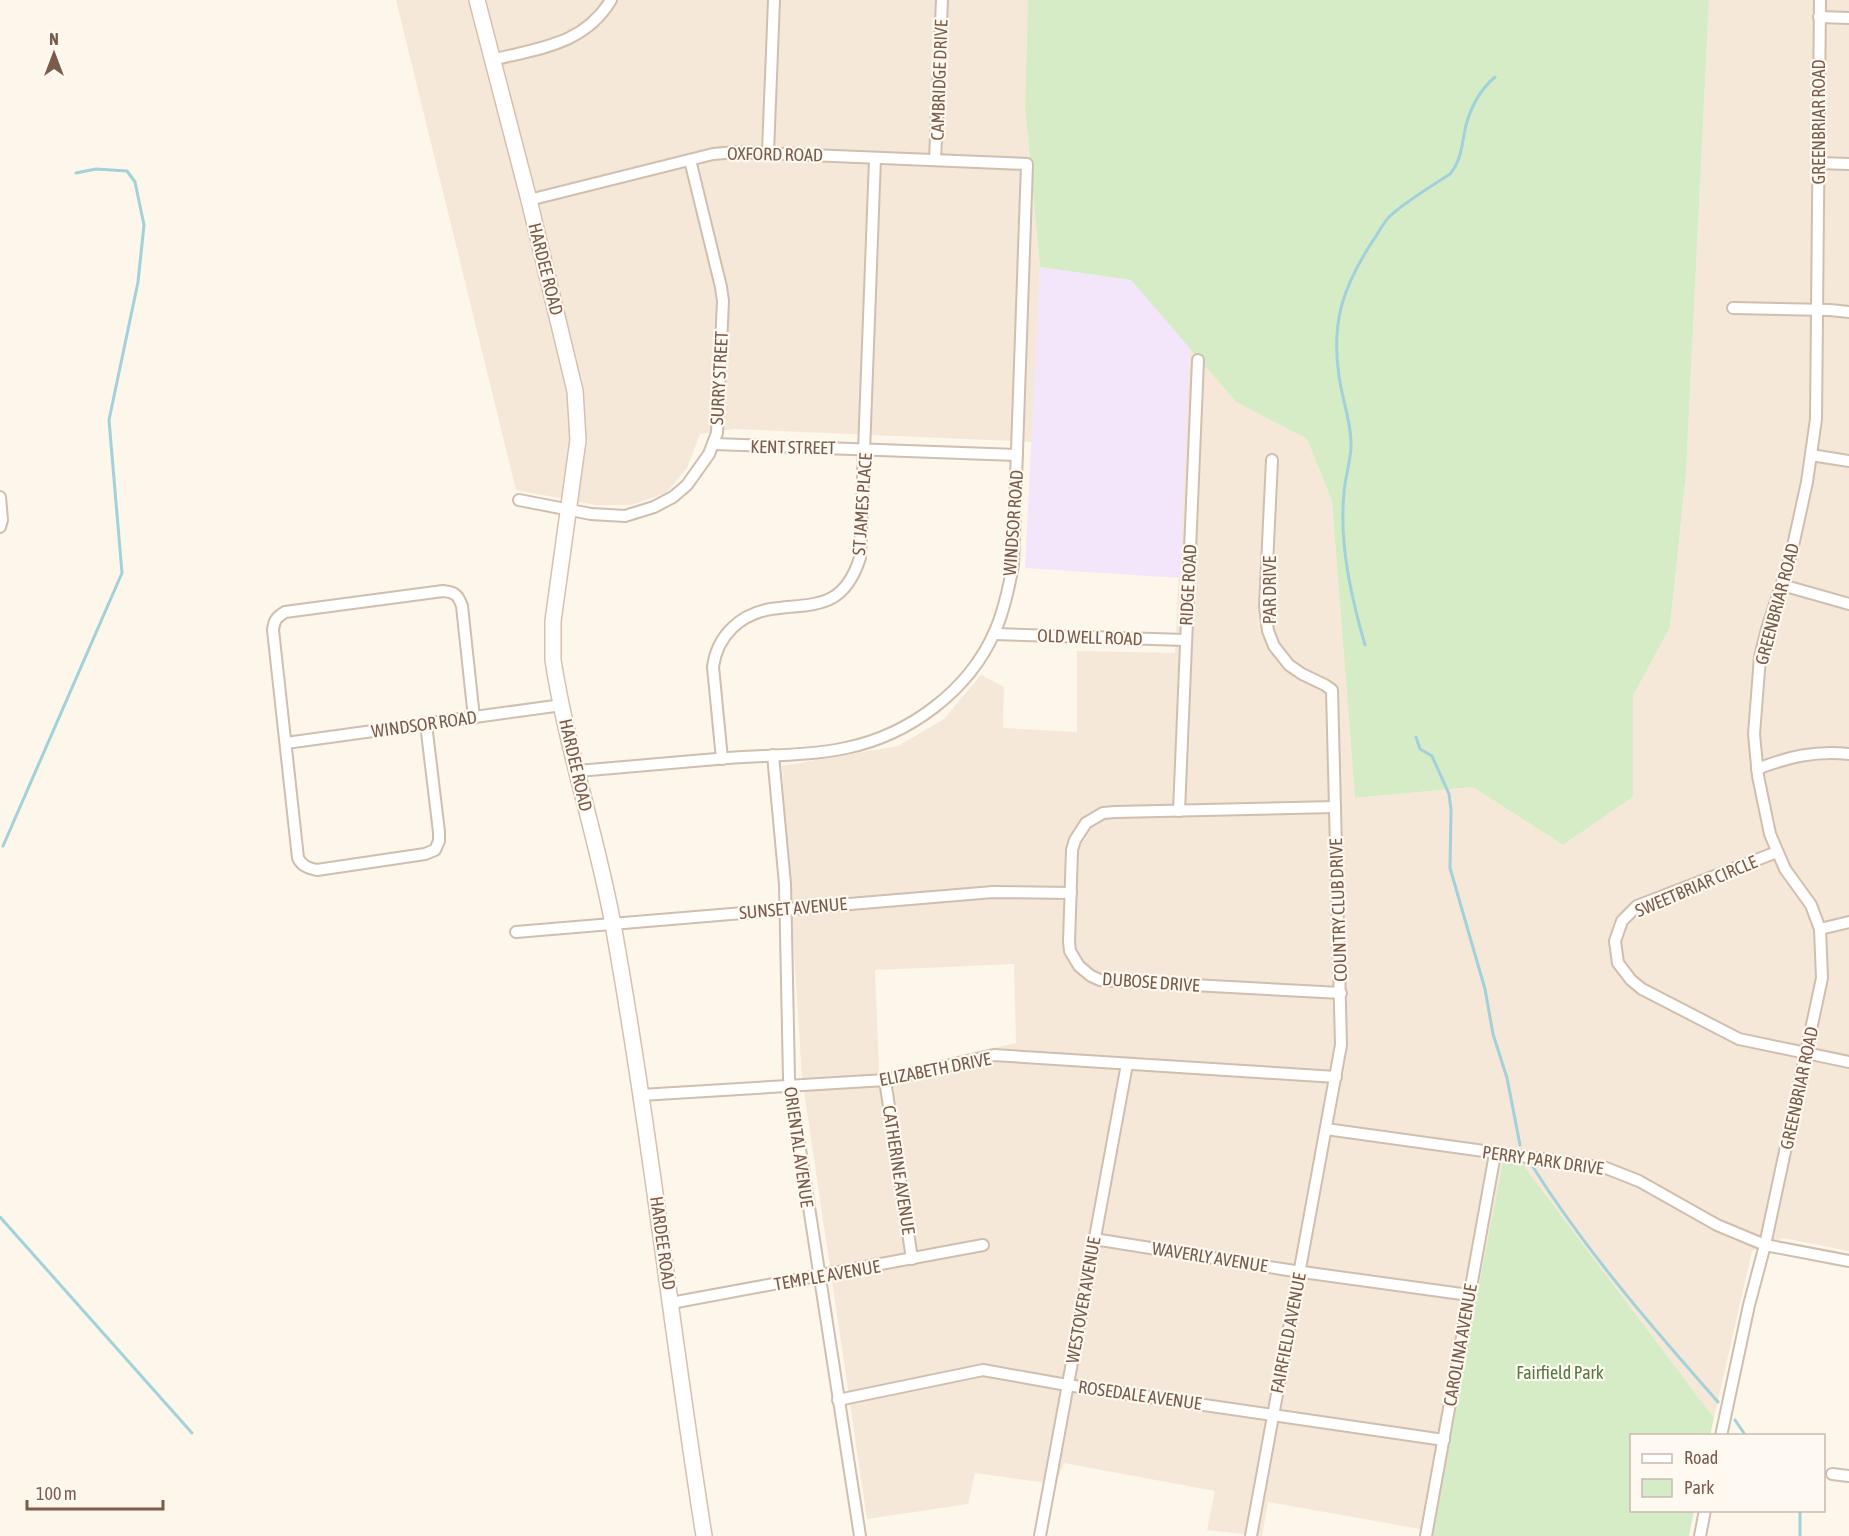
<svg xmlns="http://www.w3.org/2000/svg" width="1849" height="1536" viewBox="0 0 1849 1536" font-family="'Asap Condensed',sans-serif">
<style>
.residential{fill:#f5e8d8;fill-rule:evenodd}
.education{fill:#f3e6fa}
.green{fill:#d5ecc7}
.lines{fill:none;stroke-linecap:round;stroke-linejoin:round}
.stream{stroke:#a2d1da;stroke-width:3}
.street-casing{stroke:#d0beae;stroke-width:14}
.secondary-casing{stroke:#d6c0ae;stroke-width:18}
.street{stroke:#fff;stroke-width:10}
.secondary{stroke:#fff;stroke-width:15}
.labels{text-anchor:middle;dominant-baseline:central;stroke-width:4.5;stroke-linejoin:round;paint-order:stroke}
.street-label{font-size:18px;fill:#795c4b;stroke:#fff9f1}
.park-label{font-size:18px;fill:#507a40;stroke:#fff9f1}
</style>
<rect width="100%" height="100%" fill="#fdf6ea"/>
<!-- residential -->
<g class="residential">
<polygon points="396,0 1028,0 1025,107 1040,267 1033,442 734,429 700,434 687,468 666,493 631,505 596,505 516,490"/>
<path d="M 1709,0 L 1849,0 L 1849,1251 L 1783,1238 L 1752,1251 L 1714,1418 L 1523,1165 L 1503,1161 L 1431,1531 L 1268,1502 L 1262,1536 L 1207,1530 L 1215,1491 L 1064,1463 L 1055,1484 L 975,1473 L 968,1504 L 867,1519 L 802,1077 L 782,766 L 898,746 L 944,719 L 981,675 L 1004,687 L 1003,728 L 1077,732 L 1077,651 L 1175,653 L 1190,348 L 1236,402 L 1307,439 L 1332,501 L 1355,798 L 1473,787 L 1563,845 L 1633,797 L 1633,696 L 1670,627 L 1686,473 ZM 1014,964 L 1016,1043 L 879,1073 L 875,970 Z"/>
</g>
<!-- education -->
<polygon class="education" points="1040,267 1131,280 1190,348 1180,578 1025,568"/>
<!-- green -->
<g class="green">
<polygon points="1028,0 1709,0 1686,473 1670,627 1633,696 1633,797 1563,845 1473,787 1355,798 1332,501 1307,439 1236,402 1131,280 1040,267 1025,107"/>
<polygon points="1503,1161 1523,1165 1714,1418 1710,1435 1632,1436 1632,1510 1694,1511 1689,1536 1430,1536"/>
</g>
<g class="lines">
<!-- stream -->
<g class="stream">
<path d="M 1365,645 C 1351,596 1339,544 1344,493 C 1345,478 1350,463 1351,448 C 1352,423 1342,400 1339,376 C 1331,322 1343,287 1372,242 C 1378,234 1383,223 1390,216 C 1406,201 1432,186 1450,174 C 1462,160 1462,142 1466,125 C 1471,107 1481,89 1495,77"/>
<polyline points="1416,737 1420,749 1432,756 1449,794 1451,810 1450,868 1485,989 1493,1034 1507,1078 1520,1145"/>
<polyline points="3,846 122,573 109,420 138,282 144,225 135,182 127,171 96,169 76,173"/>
<path d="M 1533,1167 C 1586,1251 1652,1327 1718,1402"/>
<polyline points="0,1217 192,1433"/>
<polyline points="1735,1420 1746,1436"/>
<polyline points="1800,1510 1800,1536"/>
</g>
<defs>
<g id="street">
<polyline points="1819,17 1849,18"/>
<path d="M 492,60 C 539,48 584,45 611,0"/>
<polyline points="768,152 774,0"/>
<polyline points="935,160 942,0"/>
<polyline points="1818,163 1849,164"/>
<path d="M 529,200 L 713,154 L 737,152 L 1027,164 L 1013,565 C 1009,587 1004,611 995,631 C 969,691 909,735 846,748 C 808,756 767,755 728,758 C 678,762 628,767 578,771"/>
<polyline points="1733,308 1830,310 1849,312"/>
<polyline points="713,444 1017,455"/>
<polyline points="1811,455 1849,461"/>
<polyline points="0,497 2,520 0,527"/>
<polyline points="519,500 591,514 625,516 654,507 673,497 687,485 709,454 717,433 723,301 721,287 690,160"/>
<polyline points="1782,585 1849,604"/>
<polyline points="994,634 1185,640"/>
<path d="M 426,724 L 439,832 L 439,841 L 435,850 L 425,854 L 317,870 C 308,868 302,866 298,858 L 273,630 C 274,620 277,617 285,612 L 443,591 C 455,592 458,595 462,606 L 474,718"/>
<polyline points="286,743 562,705"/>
<polyline points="773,755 785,884 789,1078 860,1536"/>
<path d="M 722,759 L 713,667 C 717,636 740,614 771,609 C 815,603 843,610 860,558 L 875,158"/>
<path d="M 1757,769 C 1788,757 1816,750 1849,754"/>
<polyline points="1335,807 1115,812 1103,813 1086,823 1075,840 1072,850 1069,942 1070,951 1079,966 1091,976 1100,980 1341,993"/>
<polyline points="1179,811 1198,360"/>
<polyline points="1777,852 1637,906 1622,921 1615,941 1618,963 1631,980 1642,989 1739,1039 1849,1062"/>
<polyline points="1820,929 1849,922"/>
<polyline points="516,932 993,892 1071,893"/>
<polyline points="885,1080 912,1259"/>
<polyline points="641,1095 885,1080 994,1055 1336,1077"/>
<polyline points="1326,1129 1606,1168 1639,1181 1717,1225 1765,1245 1849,1261"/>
<polyline points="1094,1239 1288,1270 1469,1295"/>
<polyline points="671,1303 983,1245"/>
<polyline points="838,1400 983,1370 1067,1385 1444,1440"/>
<polyline points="1721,1436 1749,1305 1765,1245 1822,978 1820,929 1811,905 1785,869 1770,834 1758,776 1754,734 1760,657 1767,629 1791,555 1807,482 1816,419 1820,0"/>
<polyline points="1832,1474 1849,1476"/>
<polyline points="1040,1536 1127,1064"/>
<polyline points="1251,1536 1341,1045 1332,690 1325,685 1302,674 1289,665 1274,646 1268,631 1265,606 1272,460"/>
<polyline points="1426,1536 1495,1154"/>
<polyline points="1700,1536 1705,1510"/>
</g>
<path id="secondary" d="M 477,0 L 529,200 L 575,391 L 578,440 L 553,621 L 553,660 C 567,751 598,839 614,930 C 650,1131 672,1334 704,1536"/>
</defs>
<!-- street casing -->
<use href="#street" class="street-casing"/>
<!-- secondary casing -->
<use href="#secondary" class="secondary-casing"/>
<!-- street -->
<use href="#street" class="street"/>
<!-- secondary -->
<use href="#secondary" class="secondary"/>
</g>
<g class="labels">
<!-- street labels -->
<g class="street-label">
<text transform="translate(939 80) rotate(-88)">CAMBRIDGE DRIVE</text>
<text transform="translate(1818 122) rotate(-90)">GREENBRIAR ROAD</text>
<text transform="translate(775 154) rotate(1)">OXFORD ROAD</text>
<text transform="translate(546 269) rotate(76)">HARDEE ROAD</text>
<text transform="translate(719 378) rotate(-87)">SURRY STREET</text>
<text transform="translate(793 447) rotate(1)">KENT STREET</text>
<text transform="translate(862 504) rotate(-86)">ST JAMES PLACE</text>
<text transform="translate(1013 523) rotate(-86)">WINDSOR ROAD</text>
<text transform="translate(1188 585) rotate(-87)">RIDGE ROAD</text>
<text transform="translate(1269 590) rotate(-90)">PAR DRIVE</text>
<text transform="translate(1777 604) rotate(-75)">GREENBRIAR ROAD</text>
<text transform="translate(1090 637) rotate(2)">OLD WELL ROAD</text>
<text transform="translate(424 724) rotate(-8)">WINDSOR ROAD</text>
<text transform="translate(576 765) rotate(77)">HARDEE ROAD</text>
<text transform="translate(1696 886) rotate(-23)">SWEETBRIAR CIRCLE</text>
<text transform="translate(793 908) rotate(-5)">SUNSET AVENUE</text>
<text transform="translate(1338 910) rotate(-92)">COUNTRY CLUB DRIVE</text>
<text transform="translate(1151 982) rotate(4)">DUBOSE DRIVE</text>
<text transform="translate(935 1069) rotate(-11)">ELIZABETH DRIVE</text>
<text transform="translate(1799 1088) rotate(-78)">GREENBRIAR ROAD</text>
<text transform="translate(799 1147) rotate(82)">ORIENTAL AVENUE</text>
<text transform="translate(1543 1160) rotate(8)">PERRY PARK DRIVE</text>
<text transform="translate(899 1170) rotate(81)">CATHERINE AVENUE</text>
<text transform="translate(663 1243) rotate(82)">HARDEE ROAD</text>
<text transform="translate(1210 1257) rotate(9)">WAVERLY AVENUE</text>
<text transform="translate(827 1275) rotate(-10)">TEMPLE AVENUE</text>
<text transform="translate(1083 1300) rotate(-80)">WESTOVER AVENUE</text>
<text transform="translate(1288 1333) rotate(-79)">FAIRFIELD AVENUE</text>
<text transform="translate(1460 1345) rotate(-80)">CAROLINA AVENUE</text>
<text transform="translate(1140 1395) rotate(8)">ROSEDALE AVENUE</text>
</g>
<!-- park labels -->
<g class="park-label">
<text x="1560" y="1372">Fairfield Park</text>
</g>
</g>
<!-- legend -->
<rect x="1630" y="1434" width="195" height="78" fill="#fff9f1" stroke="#c9baaf" stroke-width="1.5"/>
<rect x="1642" y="1454" width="30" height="9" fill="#ffffff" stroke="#c9baaf" stroke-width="1.5"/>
<text x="1684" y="1464" font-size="18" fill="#795c4b">Road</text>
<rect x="1642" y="1479" width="30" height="18" fill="#d5ecc7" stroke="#c9baaf" stroke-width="1.5"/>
<text x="1684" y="1494" font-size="18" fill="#795c4b">Park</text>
<!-- north arrow -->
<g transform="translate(54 54)" stroke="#fff9f1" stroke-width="4.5" paint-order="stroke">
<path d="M0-4.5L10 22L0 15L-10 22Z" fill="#795c4b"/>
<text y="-9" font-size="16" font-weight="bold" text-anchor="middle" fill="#795c4b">N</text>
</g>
<!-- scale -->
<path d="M27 1500v9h136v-9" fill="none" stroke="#795c4b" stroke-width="3"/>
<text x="36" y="1500" font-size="18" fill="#795c4b" stroke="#fff9f1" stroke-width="4.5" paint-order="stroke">100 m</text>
</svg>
